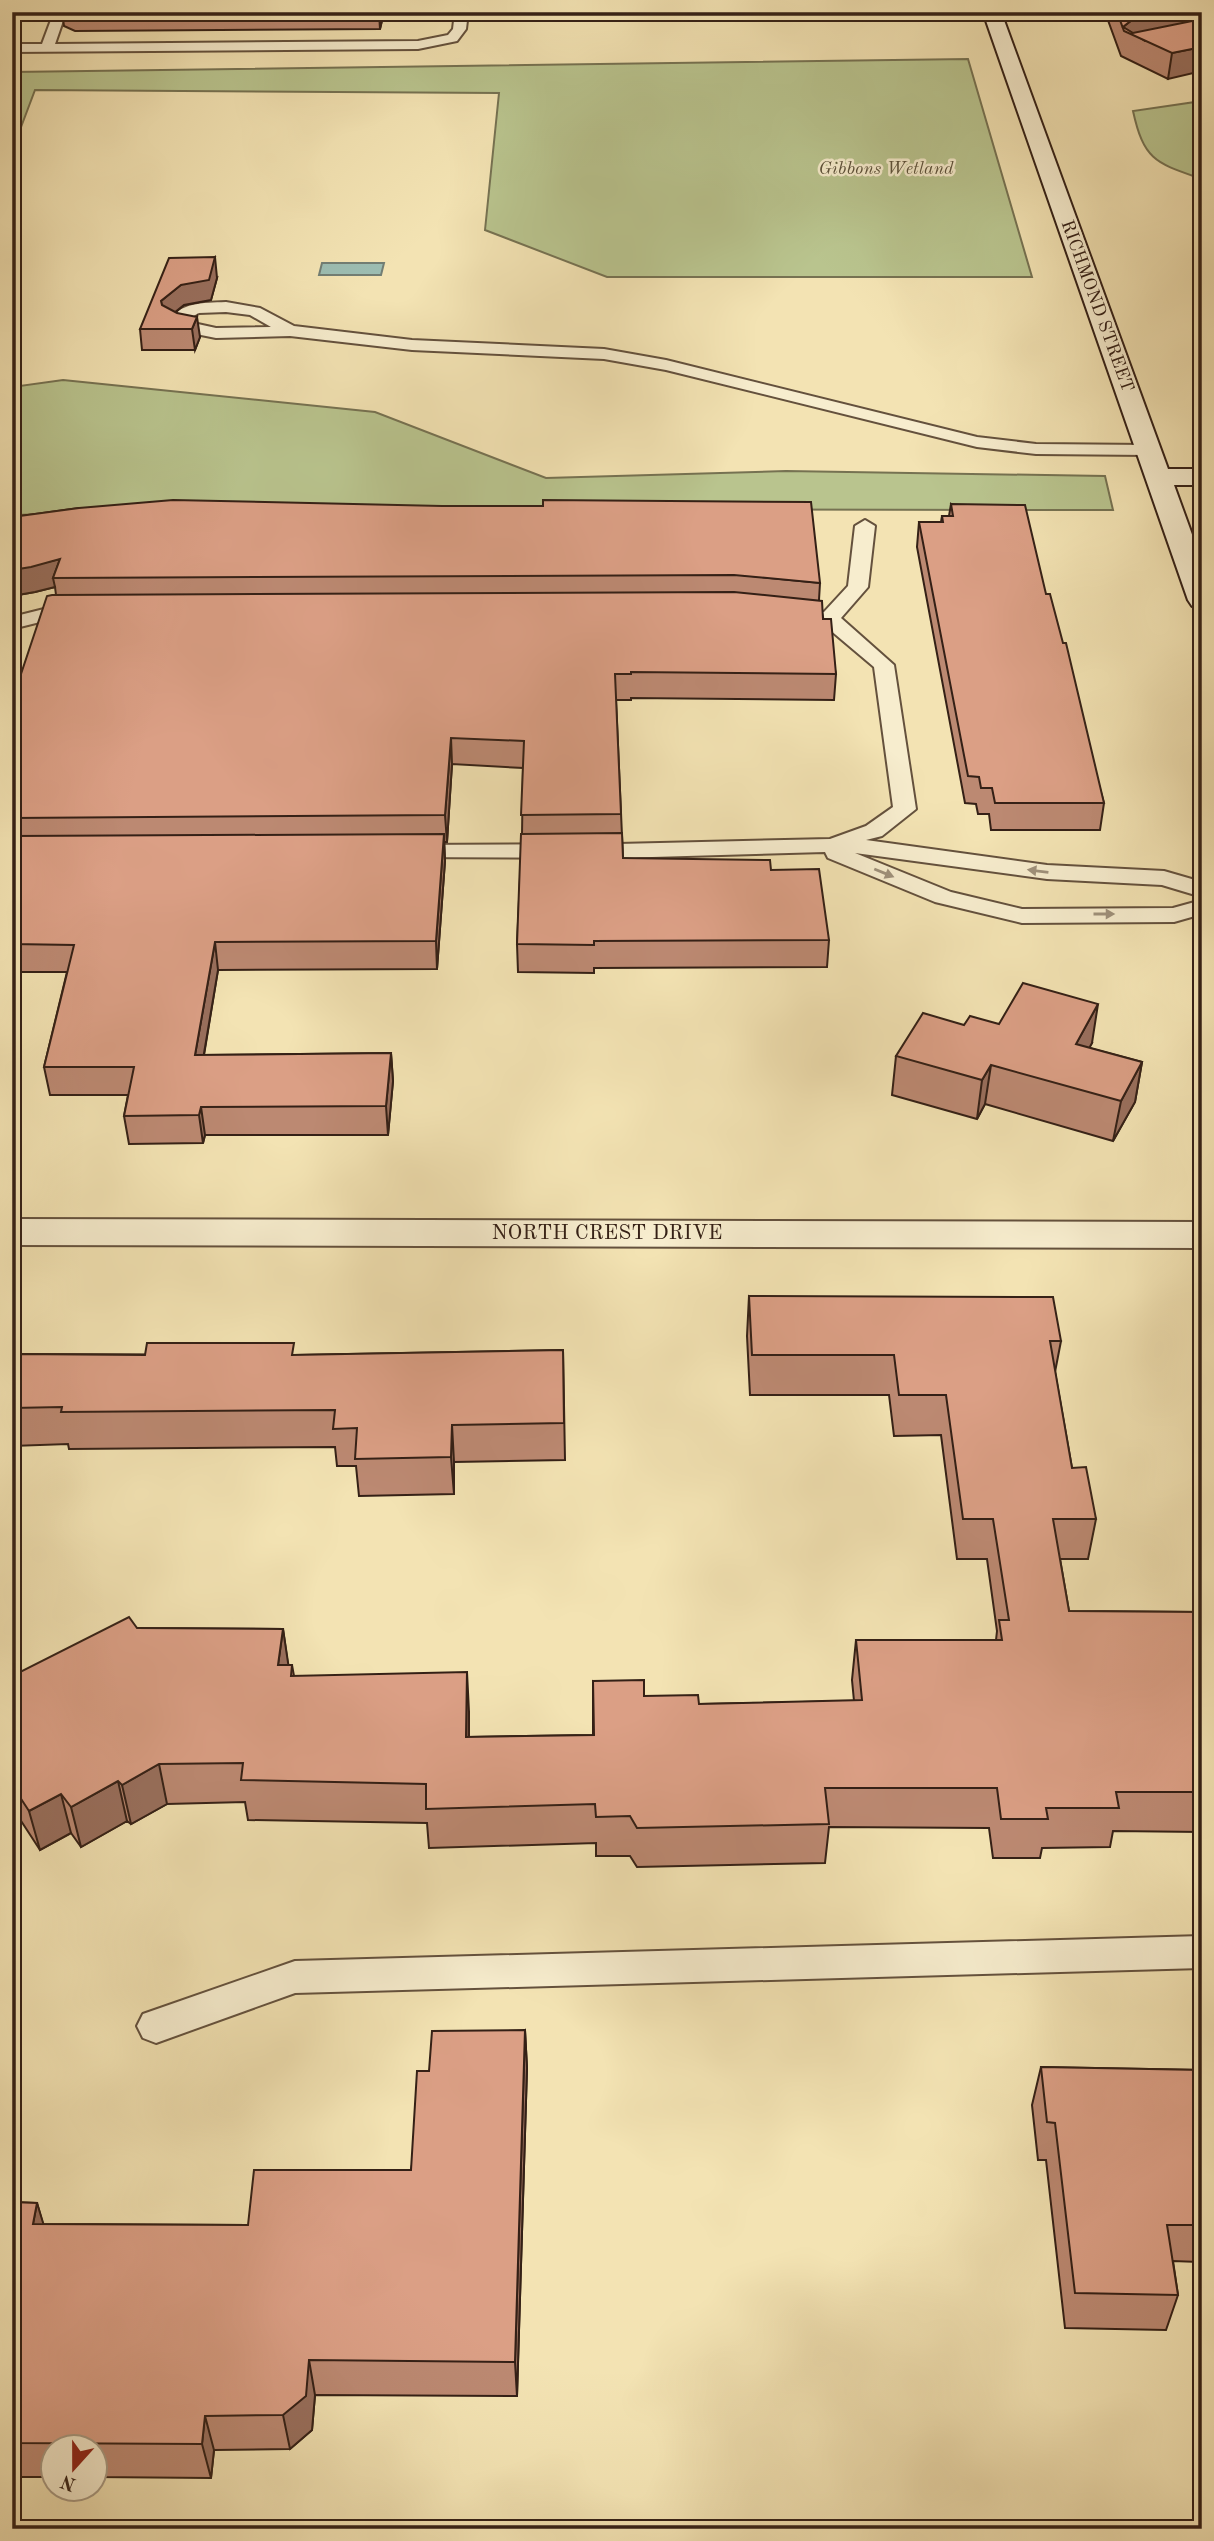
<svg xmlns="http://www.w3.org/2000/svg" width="1214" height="2541" viewBox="0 0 1214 2541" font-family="'Old Standard TT',serif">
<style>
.green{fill:#b9c48e;stroke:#767252;stroke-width:2}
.water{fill:#9cbdb2;stroke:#727e74;stroke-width:2}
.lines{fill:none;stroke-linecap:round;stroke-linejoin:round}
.lane-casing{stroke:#64513d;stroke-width:4}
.street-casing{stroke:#64513d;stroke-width:4}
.secondary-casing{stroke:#342016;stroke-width:4}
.lane{fill:#f7edce;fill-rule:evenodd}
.street{fill:#f7edce;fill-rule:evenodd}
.secondary{fill:#f7edce;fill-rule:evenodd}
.wall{fill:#bc8972;stroke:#342016;stroke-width:2}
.shaded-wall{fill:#996f5d;stroke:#342016;stroke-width:2}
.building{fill:#db9f85;stroke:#342016;stroke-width:2}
.oneway{fill:#9f917b}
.labels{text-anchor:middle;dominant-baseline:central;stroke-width:5;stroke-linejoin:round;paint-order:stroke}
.far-park-label{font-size:18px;font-style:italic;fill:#5c513a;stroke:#f7edce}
.far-street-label{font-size:18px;fill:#342016;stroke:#f7edce}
.street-label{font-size:21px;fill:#342016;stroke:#f7edce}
</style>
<rect width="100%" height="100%" fill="#f3e3b3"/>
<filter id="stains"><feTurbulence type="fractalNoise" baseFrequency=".00286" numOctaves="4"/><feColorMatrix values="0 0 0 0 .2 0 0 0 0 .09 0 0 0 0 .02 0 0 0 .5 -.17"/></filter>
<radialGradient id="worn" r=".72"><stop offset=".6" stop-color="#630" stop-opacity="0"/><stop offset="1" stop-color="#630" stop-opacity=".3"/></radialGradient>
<!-- green -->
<g class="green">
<polygon points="968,59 1032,277 607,277 485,230 499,93 35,90 12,151 12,72"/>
<path d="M 1202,101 L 1202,179 C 1156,163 1144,161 1133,111 Z"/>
<polygon points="63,380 375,412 546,478 786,471 1105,476 1113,510 273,509 12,515 12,387"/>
</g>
<!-- water -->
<polygon class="water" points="322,263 384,263 381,275 319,275"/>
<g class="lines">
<defs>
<g id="lane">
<polygon points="54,12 64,12 65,15 55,44 418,41 448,35 453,29 455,12 468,12 466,29 457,41 418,49 12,52 12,44 42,44"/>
<path d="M 226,302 L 260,308 L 294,326 L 412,340 L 604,349 L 666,360 L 977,437 L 1036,444 L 1148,445 L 1157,450 L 1148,455 L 1036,454 L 977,447 L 666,370 L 604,359 L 412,350 L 290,336 L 216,338 L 181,331 L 166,323 C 180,302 202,303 226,302 ZM 226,312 L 250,315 L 271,327 L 216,328 L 184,321 L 199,313 Z"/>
<polygon points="865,520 875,526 868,587 841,618 894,665 916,809 882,836 866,840 1047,865 1164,871 1202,882 1202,897 1162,885 1047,879 855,853 951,892 1022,909 1173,908 1202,900 1202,914 1174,922 1022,923 935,902 828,858 825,852 618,858 399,857 396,852 399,847 407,845 618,844 830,839 866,826 893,807 874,667 823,624 778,618 775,614 778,610 785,608 824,612 848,586 855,526"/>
<polygon points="56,606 83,608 86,612 83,616 56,618 12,629 12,617"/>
<polygon points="1202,1936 1202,1968 295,1993 156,2043 143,2038 137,2026 143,2014 295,1961"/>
</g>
<polygon id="street" points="12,1219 1202,1222 1202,1248 12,1245"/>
<polygon id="secondary" points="983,12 1001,12 1168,469 1202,469 1202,485 1174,485 1202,562 1202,608 1192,606 1188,600"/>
</defs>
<!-- lane casing -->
<use href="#lane" class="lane-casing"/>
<!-- street casing -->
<use href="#street" class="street-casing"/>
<!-- secondary casing -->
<use href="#secondary" class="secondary-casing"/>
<!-- lane -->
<use href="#lane" class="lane"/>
<!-- street -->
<use href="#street" class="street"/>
<!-- secondary -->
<use href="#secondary" class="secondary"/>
</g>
<!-- wall -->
<g class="wall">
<polygon points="31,12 51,12 48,20"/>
<polygon points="62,12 384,12 380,29 75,31 64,26"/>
<polygon points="1105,12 1202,12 1168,79 1121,56"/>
<polygon points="217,278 211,300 184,305 176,312 200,337 195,350 142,350 140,329"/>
<polygon points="951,504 1046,594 1104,803 1100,830 991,830 989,814 978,814 976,804 965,803 917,547 919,522 941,522 942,516 949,516"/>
<polygon points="79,508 820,583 819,600 836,674 834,700 631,698 631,700 616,700 623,858 771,870 829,940 827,967 594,968 594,973 518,972 517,944 522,834 523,768 452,764 447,842 444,842 445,861 437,969 218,970 204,1055 391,1053 393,1081 388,1135 205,1135 203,1143 129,1144 124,1116 128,1095 50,1095 44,1067 67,972 12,972 12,701 56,595 55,587 35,592 12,596 12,517"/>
<polygon points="999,1024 1092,1043 1089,1048 1142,1062 1135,1102 1113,1141 985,1104 977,1119 892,1095 896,1056 964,1025"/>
<polygon points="749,1296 1061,1341 1055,1372 1072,1468 1096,1519 1088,1559 1060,1559 1069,1611 1202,1612 1202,1832 1113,1831 1110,1847 1042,1848 1040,1858 993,1858 989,1828 829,1827 825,1863 637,1867 630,1856 596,1856 596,1843 429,1848 427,1823 248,1820 245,1802 167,1804 131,1824 127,1821 81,1847 71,1833 40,1850 12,1807 12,1676 137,1628 283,1629 288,1665 292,1665 294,1676 469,1712 469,1737 593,1735 593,1681 644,1696 699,1704 854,1701 852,1680 856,1640 996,1640 997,1631 987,1559 957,1559 941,1435 894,1436 889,1395 750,1395 747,1336"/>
<polygon points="563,1350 565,1460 454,1462 454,1494 359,1496 356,1466 337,1466 335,1447 69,1449 68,1444 12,1446 12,1354 295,1355"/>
<polygon points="525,2030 527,2068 517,2396 315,2395 312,2430 290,2449 214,2450 211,2478 94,2477 94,2446 52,2446 52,2477 12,2477 12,2202 37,2203 43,2224 248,2225 411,2170 429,2071"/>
<polygon points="1041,2067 1202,2070 1202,2253 1199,2262 1173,2261 1178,2295 1166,2330 1065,2328 1046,2160 1038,2160 1032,2105"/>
</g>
<!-- shaded-wall -->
<g class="shaded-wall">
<polygon points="47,12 51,12 48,20"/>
<polygon points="379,12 384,12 380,29"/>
<polygon points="1171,12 1202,12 1202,30 1145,41 1123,27 1132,20"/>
<polygon points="1202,47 1202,71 1168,79 1172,53"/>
<polygon points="215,257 217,278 211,300 184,305 164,321 161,301"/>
<polygon points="197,317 200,337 195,350 192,329"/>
<polygon points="60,559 53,578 55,587 35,592 12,596 12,570"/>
<polygon points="451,738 452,764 447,842 445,815"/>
<polygon points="444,834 445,861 437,969 436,941"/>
<polygon points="215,942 218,970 199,1083 195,1055"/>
<polygon points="1098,1004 1092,1043 1070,1083 1076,1044"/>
<polygon points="391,1053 393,1081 388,1135 386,1106"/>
<polygon points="1142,1062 1135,1102 1113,1141 1121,1101"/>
<polygon points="991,1065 985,1104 977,1119 982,1080"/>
<polygon points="201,1107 205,1135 203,1143 199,1115"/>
<polygon points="452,1425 454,1462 454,1494 451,1457"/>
<polygon points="283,1629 289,1669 278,1665"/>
<polygon points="467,1672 469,1712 468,1777 466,1737"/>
<polygon points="159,1764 167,1804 131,1824 122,1785"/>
<polygon points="118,1781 127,1821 81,1847 71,1807"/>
<polygon points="61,1794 71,1833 40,1850 29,1811"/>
<polygon points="525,2030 527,2068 517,2396 515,2362"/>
<polygon points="37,2203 48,2239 33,2224"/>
<polygon points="309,2360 315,2395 312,2430 290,2449 283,2415"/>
<polygon points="205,2416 214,2450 211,2478 202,2444"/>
</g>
<!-- building -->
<g class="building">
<polygon points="1117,12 1171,12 1132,20 1123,27 1133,33 1202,19 1202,47 1172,53 1124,31"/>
<polygon points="215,257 209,280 181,285 161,301 162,305 177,313 197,317 192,329 140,329 169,258"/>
<polygon points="173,500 442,506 543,506 543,500 811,502 820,583 734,575 53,578 60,559 31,567 12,570 12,517 79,508"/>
<polygon points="951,504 1025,505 1046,594 1050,594 1063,643 1066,643 1104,803 995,803 992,788 981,788 979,777 968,776 919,522 943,522 942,516 953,516"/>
<polygon points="734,592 822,601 823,619 831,619 836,674 631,672 631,674 615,674 621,814 521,815 524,741 451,738 445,815 12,818 12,701 47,596 52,595"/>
<polygon points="622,833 623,858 770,860 771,870 819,869 829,940 594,941 594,945 517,944 521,834"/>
<polygon points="444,834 436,941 215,942 195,1055 391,1053 386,1106 201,1107 199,1115 124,1116 134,1067 44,1067 74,945 12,944 12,836"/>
<polygon points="1023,983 1098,1004 1076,1044 1142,1062 1121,1101 991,1065 982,1080 896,1056 923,1013 964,1025 970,1016 999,1024"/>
<polygon points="749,1296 1053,1297 1061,1341 1050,1341 1072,1468 1086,1467 1096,1519 1053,1519 1069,1611 1202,1612 1202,1792 1116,1792 1119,1808 1046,1808 1048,1819 1001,1819 997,1788 825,1788 829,1824 637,1828 630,1816 596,1817 595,1804 426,1809 426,1784 241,1780 243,1763 159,1764 122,1785 118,1781 71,1807 61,1794 29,1811 12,1785 12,1676 129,1617 137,1628 283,1629 278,1665 292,1665 291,1676 467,1672 466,1737 594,1735 593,1681 644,1680 644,1696 698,1695 699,1704 862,1700 856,1640 1002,1640 999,1620 1009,1620 993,1519 963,1519 946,1395 899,1395 894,1355 752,1355"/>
<polygon points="147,1343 294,1343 292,1355 563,1350 564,1423 452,1425 451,1457 355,1459 357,1428 333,1429 335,1410 61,1412 62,1407 12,1408 12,1354 145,1355"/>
<polygon points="525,2030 515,2362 309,2360 306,2396 283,2415 205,2416 202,2444 12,2443 12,2202 37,2203 33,2224 248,2225 254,2170 411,2170 417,2071 429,2071 432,2031"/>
<polygon points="1041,2067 1202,2070 1202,2225 1167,2225 1178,2295 1075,2293 1055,2123 1047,2122"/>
</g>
<!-- one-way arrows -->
<defs><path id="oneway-solid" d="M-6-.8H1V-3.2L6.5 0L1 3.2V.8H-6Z" transform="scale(1.75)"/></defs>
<g class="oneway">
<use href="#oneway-solid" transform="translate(1038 871) rotate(-173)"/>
<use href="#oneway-solid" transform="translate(884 873) rotate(22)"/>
<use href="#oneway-solid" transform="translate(1104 914)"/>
</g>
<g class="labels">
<!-- far-park labels -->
<g class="far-park-label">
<text x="886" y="169">Gibbons Wetland</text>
</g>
<!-- far-street labels -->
<g class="far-street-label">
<text transform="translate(1097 306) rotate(70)">RICHMOND STREET</text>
</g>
<!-- street labels -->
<g class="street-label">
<text x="607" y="1233">NORTH CREST DRIVE</text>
</g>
</g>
<!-- margin -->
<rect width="1214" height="2541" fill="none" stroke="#f3e3b3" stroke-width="42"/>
<rect x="14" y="14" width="1186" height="2513" fill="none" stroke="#342016" stroke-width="3.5"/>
<rect x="21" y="21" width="1172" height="2499" fill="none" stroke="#342016" stroke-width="2"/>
<!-- north arrow -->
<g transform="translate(74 2468) rotate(201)"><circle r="33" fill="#f7edce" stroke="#a99b84" stroke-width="2"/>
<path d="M0-5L12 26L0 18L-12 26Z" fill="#8f2418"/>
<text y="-10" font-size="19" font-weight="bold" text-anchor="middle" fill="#342016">N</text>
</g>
<rect width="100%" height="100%" filter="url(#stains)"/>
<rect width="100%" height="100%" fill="url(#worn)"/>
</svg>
